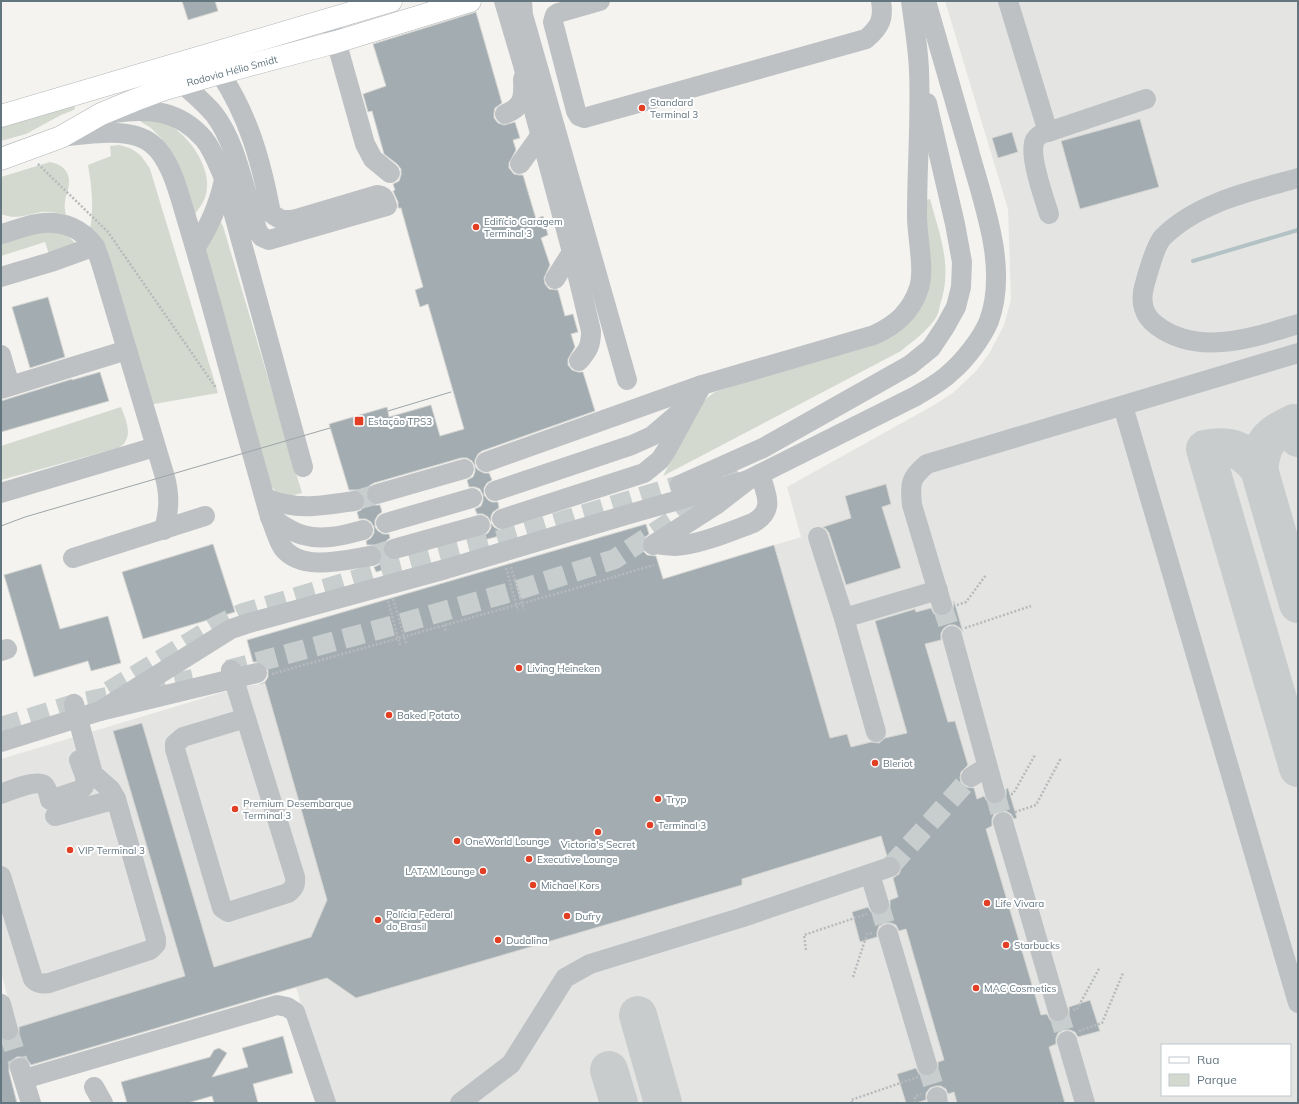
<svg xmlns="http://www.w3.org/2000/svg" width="1299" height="1104" viewBox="0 0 1299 1104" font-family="Mulish,sans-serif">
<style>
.built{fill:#e4e5e3;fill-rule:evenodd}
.green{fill:#d3d9cf}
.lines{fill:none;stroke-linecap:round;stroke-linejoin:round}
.stream{stroke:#b3c2c4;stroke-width:4}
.taxiway{stroke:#c9cccc;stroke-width:38}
.building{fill:#a3adb1;stroke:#d5d5d2}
.minor-tunnel{stroke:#c8cece;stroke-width:20;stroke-dasharray:20 10;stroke-linecap:butt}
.major-casing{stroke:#b0b5b8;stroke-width:23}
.path{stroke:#b7babc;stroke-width:2.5;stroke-dasharray:2 2;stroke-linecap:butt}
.minor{stroke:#bdc1c4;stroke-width:20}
.major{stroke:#fff;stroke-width:22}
.tram{stroke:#9ea5a9;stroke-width:1}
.path-bridge{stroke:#b7babc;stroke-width:2.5;stroke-dasharray:2 2;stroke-linecap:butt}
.minor-bridge{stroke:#bdc1c4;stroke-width:20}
.poi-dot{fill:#e13e23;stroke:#fff;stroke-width:1.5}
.labels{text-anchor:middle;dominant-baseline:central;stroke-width:4;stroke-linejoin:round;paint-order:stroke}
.street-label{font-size:10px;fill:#637680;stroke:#fff}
.poi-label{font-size:10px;fill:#637680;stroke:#fff;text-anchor:start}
</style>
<rect width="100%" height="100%" fill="#f4f3ef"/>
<!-- built -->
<path class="built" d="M 945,1 L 1298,1 L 1298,1103 L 330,1103 L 296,987 L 30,1066 L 11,1010 L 1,971 L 1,759 L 237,688 L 265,683 L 661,571 L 664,579 L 801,537 L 787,487 L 934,405 L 954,392 L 977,370 L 990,352 L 1004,325 L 1011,300 L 1008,209 ZM 1162,1045 L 1290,1045 L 1290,1095 L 1162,1095 Z"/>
<!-- green -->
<g class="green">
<polygon points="74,105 75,108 74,110 61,115 26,134 1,141 1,125"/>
<path d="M 141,118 C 147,119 154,119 160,121 C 186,129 216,170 205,198 C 202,205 196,212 192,219 L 171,151 L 161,138 L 151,128 L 141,122 Z"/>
<path d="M 119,145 C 136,149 141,154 150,169 L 218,393 L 148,405 L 90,230 C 94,207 92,189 88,165 L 111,156 L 110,146 Z"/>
<path d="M 50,162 C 65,165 72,174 68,190 C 67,194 65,198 65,202 C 64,206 65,211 66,215 C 57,213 50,211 41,212 C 25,215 17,220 1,214 L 1,177 Z"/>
<path d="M 930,199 C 940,236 953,267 940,305 C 939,310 938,315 935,319 C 926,332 913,341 901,351 L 663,476 L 701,405 L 708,397 L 715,392 L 891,335 L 907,322 L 924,200 Z"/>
<path d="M 217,216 L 223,226 L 302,493 C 287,497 279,499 270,484 L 202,246 Z"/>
<polygon points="56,231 69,237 77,245 49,254 45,242 1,256 1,240 30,232"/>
<path d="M 121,407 C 125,417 132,433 125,442 C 124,445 120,446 118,448 L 1,480 L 1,446 Z"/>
</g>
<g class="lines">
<!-- stream -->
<polyline class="stream" points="1193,261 1298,230"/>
<!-- taxiway -->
<g class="taxiway">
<path d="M 1259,469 C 1263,441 1267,436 1294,423 L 1298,438"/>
<path d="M 1298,604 L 1259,469 C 1243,449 1230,444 1205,449 L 1298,768"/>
<polyline points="638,1015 663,1103"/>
<polyline points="609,1070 619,1103"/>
</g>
</g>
<!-- building -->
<g class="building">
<polygon points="182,1 215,1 218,11 188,20"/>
<polygon points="476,12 502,103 495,108 494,113 494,118 498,123 504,125 515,122 520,138 513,140 516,150 509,163 509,168 514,174 519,175 523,175 536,219 543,216 548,235 541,238 550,265 544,278 545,284 549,289 558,290 565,316 573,314 578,332 571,334 575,347 568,359 568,365 572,370 578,372 583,372 595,411 482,451 478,454 475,460 475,466 478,470 484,473 489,473 492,480 487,483 484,488 484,495 488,500 492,502 498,502 499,508 493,512 491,516 491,522 488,517 483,514 477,514 475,509 481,506 483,501 483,495 480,489 475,487 469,487 467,480 473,477 475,472 475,466 472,461 467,458 461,458 374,483 369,486 366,491 366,498 369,503 374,505 380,505 382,512 378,515 375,520 375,527 378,531 383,534 389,534 390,538 386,541 383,546 383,552 386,557 391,560 397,560 399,565 376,572 374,567 379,565 382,560 382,554 380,548 375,545 367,545 366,541 371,538 374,533 374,527 371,522 366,519 359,519 357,512 361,510 365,506 365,499 363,494 359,490 349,490 329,424 387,407 389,417 431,405 440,436 464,429 428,304 420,307 415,290 423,287 401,208 398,208 398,202 393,191 395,190 393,184 399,181 401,175 401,169 397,164 384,154 372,111 368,112 363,94 386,86 373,44"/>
<polygon points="1140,119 1159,187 1080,209 1061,141"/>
<polygon points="1012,132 1018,152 998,158 992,138"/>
<polygon points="48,297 65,357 30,368 12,307"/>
<polygon points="100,372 109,401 1,432 1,401 72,379 72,380"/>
<polygon points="886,484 891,504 882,507 901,568 846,585 829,533 826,529 823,527 851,518 845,496"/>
<polygon points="491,523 494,527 499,530 505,530 507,534 484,540 483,536 488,533 491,528"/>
<polygon points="646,524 649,534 643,539 642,546 643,551 647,555 656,556 663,579 774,545 830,738 847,734 851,747 871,742 879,743 885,738 907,733 875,621 915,609 916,612 931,608 934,614 940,616 945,616 951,613 953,608 954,601 963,632 960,628 955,625 949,625 944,628 941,633 941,640 925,644 948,722 955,721 968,765 961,772 960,777 961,783 966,787 974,788 977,799 984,796 987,801 992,804 998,804 1003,801 1006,796 1006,789 1008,788 1017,818 1014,819 1011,814 1006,811 999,811 994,814 992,819 992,826 986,829 1041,1015 1047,1014 1050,1020 1056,1022 1062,1022 1067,1019 1069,1014 1069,1007 1090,1000 1100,1031 1078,1037 1075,1032 1070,1030 1063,1030 1058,1033 1056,1038 1056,1044 1049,1047 1065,1103 957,1103 954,1092 948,1094 946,1089 941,1086 936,1086 930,1088 926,1093 926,1100 916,1103 906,1103 897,1074 916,1068 919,1074 924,1076 930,1076 936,1073 938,1067 938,1062 944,1060 906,929 899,931 896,925 891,923 885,923 879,926 877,932 877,937 860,942 852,912 868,907 871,912 876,915 883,915 888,912 890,907 890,900 898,897 893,878 899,874 901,869 901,864 897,858 892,856 887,856 881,836 742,879 742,885 356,998 327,978 31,1065 27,1059 22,1057 17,1057 11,1061 9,1065 9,1072 17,1103 1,1103 1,1039 5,1041 11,1041 16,1038 19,1033 19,1027 185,976 113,731 142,723 214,967 311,937 327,900 265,683 260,684 265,682 268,677 268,670 266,665 261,662 253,662 247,640"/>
<polygon points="213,544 235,612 143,639 122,572"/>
<polygon points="41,564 60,629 108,616 121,663 91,671 88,661 34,677 4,575"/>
<polygon points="283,1036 293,1073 253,1084 258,1103 214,1103 212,1096 188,1103 127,1103 121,1082 210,1057 214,1050 219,1048 227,1053 212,1077 248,1067 242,1048"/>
</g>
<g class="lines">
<!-- minor-tunnel -->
<g class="minor-tunnel">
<polyline points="354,501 377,494"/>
<polyline points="371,556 394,549"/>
<polyline points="942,605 952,636"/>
<polyline points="228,670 395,625 518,590 615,559 676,518 735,468"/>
<polyline points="109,691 216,626 243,613 381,572 503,539 680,485"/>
<polyline points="1,727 74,704 193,679"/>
<polyline points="995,793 1003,822"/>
<polyline points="890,867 971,777"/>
<polyline points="879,904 888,934"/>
<polyline points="1058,1011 1067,1041"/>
<polyline points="8,1030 20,1068"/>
<polyline points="927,1065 937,1097"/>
</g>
<defs>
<g id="major">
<polyline points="1,116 391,1"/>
<polyline points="1,159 61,137 101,114 135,100 162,90 220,73 336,42 470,1"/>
</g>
</defs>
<!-- major casing -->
<use href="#major" class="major-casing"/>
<!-- path -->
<g class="path">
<polyline points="38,164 108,232 216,388"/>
<polyline points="511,567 524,610"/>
<polyline points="506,568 518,611"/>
<polyline points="388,601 400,645"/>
<polyline points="957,605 966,602 986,575"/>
<polyline points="444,625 446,632"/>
<polyline points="965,628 1031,606"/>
<polyline points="272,674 580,587 654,565"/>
<polyline points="1011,794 1013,794 1035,755"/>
<polyline points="1015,812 1036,805 1061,758"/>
<polyline points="806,950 804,935 867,914"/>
<polyline points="853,977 867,934 873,933"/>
<polyline points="1073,1010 1077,1009 1100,967"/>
<polyline points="1079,1031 1102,1023 1123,973"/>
<polyline points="852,1103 851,1100 918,1077"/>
<polyline points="915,1103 915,1097 921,1094"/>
</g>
<!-- minor -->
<g class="minor">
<path d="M 504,1 L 523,65 L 534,111 L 572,252 L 591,331 C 591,346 588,350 579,361"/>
<polyline points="522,1 523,15 627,380"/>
<path d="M 600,1 L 558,13 L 555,15 L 553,22 L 576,111 L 579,116 L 584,118 L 866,39 C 880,27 884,19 881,1"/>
<polyline points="1008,1 1048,132"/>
<polyline points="330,19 365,144 373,159 390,173"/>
<path d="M 183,84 C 194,94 205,103 214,114 C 238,145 245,196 258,232 L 262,237 L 269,240 L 387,206 C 385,200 384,195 377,195 L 296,219 C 284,221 281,221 271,213 C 261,161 249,117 220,73"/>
<path d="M 113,113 C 149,108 179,110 204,139 C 213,150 218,165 224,178 L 303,467"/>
<path d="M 505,114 C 523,107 524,98 523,79"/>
<path d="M 61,137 C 87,134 130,126 152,144 C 171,159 179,194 186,217 C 197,253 207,289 217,325 C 234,389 252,453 270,517 C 274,526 278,541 283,548 C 302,572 345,560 371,556"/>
<polyline points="520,164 540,136"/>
<path d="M 1298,178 C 1252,191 1198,202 1163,237 C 1155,245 1147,276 1144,287 C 1140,302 1144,316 1156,325 C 1198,357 1252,338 1298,324"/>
<path d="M 1049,214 C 1044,198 1028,154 1035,140 C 1038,135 1043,133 1048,132 L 1146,99"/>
<path d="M 1,234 C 14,231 29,224 43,223 C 63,221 83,229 94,246 C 97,251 99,257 101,263 L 165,477 C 170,497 169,510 164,530"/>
<path d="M 196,247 C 210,224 218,207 224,180"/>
<polyline points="1,277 51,262 95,246"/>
<polyline points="555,279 572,252"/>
<polyline points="1,355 10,386"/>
<polyline points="1,389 127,350"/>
<polyline points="1123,406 1298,1003"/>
<path d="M 486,462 L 702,385 L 874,335 C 896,325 911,312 919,288 C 925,269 917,237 917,216 C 917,167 921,119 919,70 C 918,47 914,24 911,1"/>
<polyline points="680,485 763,448 910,365 931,348 945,327 956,307 961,287 962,262 955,224 927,103"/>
<polyline points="495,491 632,445 652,436 685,408"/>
<polyline points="1,493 155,447"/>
<polyline points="377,494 464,469"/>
<path d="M 265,498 C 296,511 321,506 354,501"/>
<path d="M 270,517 C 281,524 291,532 303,535 C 323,541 344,535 363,530"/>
<polyline points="502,519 644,473 660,460 666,451 702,385"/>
<polyline points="386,523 472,498"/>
<polyline points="818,537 844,618 876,732"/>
<path d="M 656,544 C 663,545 669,546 675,546 C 699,545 731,531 753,523 C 776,510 766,494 760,474"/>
<path d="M 653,545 L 717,504 L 748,480 L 916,396 C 928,389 941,382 951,372 C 965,360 982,338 989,321 C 1009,266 982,200 968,147 C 954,98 940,50 926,1"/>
<polyline points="394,549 480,525"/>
<polyline points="73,558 205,516"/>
<path d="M 942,605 L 912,505 C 910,483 910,478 927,464 L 1298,353"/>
<polyline points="844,618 938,590"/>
<polyline points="952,636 995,793"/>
<polyline points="1,651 7,649"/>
<path d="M 231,670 L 295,877 C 296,885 294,888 288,893 L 228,912 L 222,908 L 175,749 L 175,744 L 183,737 L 246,718"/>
<polyline points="971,777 987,767"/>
<path d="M 1,794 C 9,791 36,779 44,785 C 47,788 49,795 50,800 L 80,790 C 91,783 82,770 79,760"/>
<polyline points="55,816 116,799"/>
<polyline points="1003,822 1058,1011"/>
<polyline points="870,874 879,904"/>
<path d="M 1,876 L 33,979 C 38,984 42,984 49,983 L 150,950 L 156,944 L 156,939 L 116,799 L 111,790 L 93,774 L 74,704"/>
<polyline points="888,934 927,1065"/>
<polyline points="1,1004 8,1030"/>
<polyline points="1067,1041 1085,1103"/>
<polyline points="20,1068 31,1103"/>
<polyline points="24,1079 277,1005 287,1007 295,1012 326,1103"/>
<polyline points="94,1087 103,1103"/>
<polyline points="937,1097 938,1103"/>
<polyline points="460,1103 511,1064 565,978 590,964 740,918 890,867"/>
</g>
<!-- major -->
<use href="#major" class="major"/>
<!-- tram -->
<g class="tram">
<polyline points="388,411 451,392"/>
<polyline points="1,526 25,517 330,428"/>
</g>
<!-- path-bridge -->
<polyline class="path-bridge" points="393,599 406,643"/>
<!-- minor-bridge -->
<g class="minor-bridge">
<polyline points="100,711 231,629 249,623 446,569 626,515 748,480"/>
<polyline points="1,742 100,711 257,673"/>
</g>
</g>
<!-- markers -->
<g class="poi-dot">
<circle cx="642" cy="108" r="4"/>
<circle cx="476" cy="227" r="4"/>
<rect x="354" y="416" width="10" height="10" rx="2"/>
<circle cx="519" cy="668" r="4"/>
<circle cx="389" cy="715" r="4"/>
<circle cx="875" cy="763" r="4"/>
<circle cx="658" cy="799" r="4"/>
<circle cx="235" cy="809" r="4"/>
<circle cx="650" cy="825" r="4"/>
<circle cx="598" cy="832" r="4"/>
<circle cx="457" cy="841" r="4"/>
<circle cx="70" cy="850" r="4"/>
<circle cx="529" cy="859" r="4"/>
<circle cx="483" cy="871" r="4"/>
<circle cx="533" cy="885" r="4"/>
<circle cx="987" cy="903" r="4"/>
<circle cx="567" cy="916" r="4"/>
<circle cx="378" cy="920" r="4"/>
<circle cx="498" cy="940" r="4"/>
<circle cx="1006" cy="945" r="4"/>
<circle cx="976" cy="988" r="4"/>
</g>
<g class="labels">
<!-- street labels -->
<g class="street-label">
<text transform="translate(232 71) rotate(-15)">Rodovia Hélio Smidt</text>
</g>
<!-- poi labels -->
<g class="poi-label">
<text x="650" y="102">Standard<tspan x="650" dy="12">Terminal 3</tspan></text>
<text x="484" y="221">Edifício Garagem<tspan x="484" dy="12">Terminal 3</tspan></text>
<text x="368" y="421">Estação TPS3</text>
<text x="527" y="668">Living Heineken</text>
<text x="397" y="715">Baked Potato</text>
<text x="883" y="763">Bleriot</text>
<text x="666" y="799">Tryp</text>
<text x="243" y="803">Premium Desembarque<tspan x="243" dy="12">Terminal 3</tspan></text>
<text x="658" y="825">Terminal 3</text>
<text x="465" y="841">OneWorld Lounge</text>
<text x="598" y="844" text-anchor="middle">Victoria's Secret</text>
<text x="78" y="850">VIP Terminal 3</text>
<text x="537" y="859">Executive Lounge</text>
<text x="475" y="871" text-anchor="end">LATAM Lounge</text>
<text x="541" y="885">Michael Kors</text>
<text x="995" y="903">Life Vivara</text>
<text x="386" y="914">Polícia Federal<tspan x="386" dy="12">do Brasil</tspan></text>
<text x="575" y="916">Dufry</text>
<text x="506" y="940">Dudalina</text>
<text x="1014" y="945">Starbucks</text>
<text x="984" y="988">MAC Cosmetics</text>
</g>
</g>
<!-- border -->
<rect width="1299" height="1104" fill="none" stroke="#637680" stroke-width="4"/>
<!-- legend -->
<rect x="1161" y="1044" width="130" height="52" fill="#ffffff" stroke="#c1c8cc"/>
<rect x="1169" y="1057" width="20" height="6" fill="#ffffff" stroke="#c1c8cc"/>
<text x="1197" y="1064" font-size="12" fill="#637680">Rua</text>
<rect x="1169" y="1074" width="20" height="12" fill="#d3d9cf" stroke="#c1c8cc"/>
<text x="1197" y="1084" font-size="12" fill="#637680">Parque</text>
</svg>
